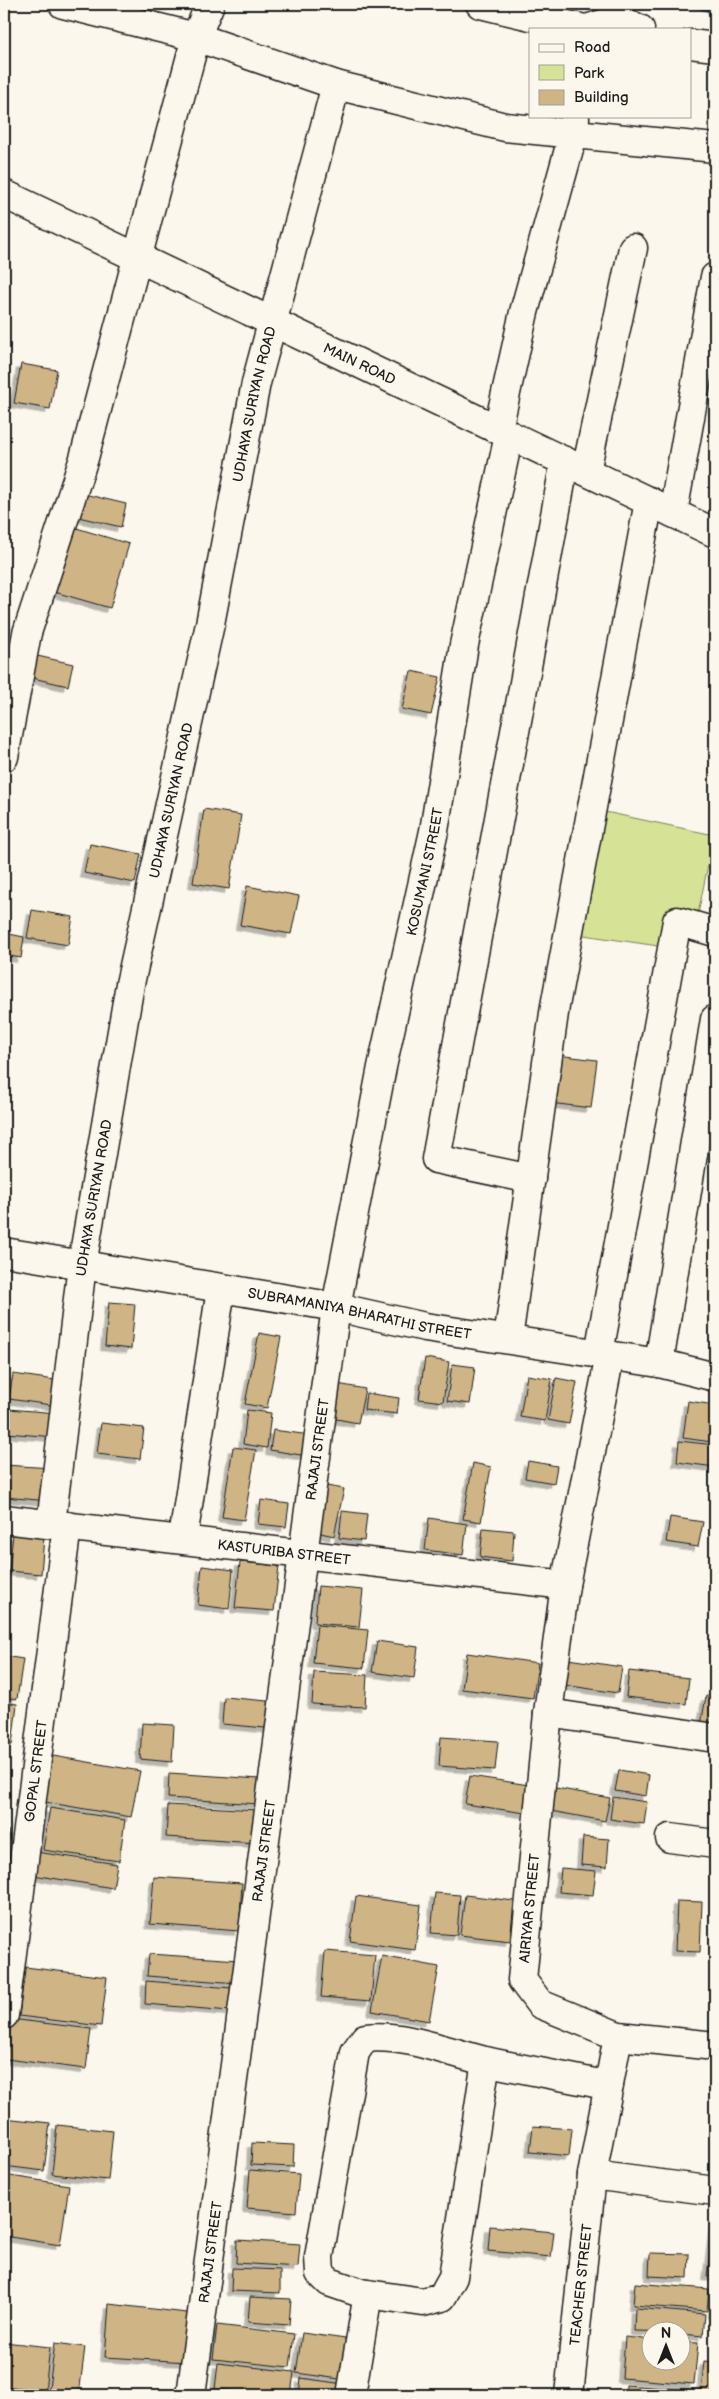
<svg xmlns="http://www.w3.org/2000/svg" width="719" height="2399" viewBox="0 0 719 2399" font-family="'Balsamiq Sans',sans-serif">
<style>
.green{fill:#d6e295;stroke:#797f58}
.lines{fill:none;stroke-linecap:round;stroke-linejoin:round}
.stream{stroke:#64819b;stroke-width:9}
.building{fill:#cfb585;stroke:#1c1c1c;filter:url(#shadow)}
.minor-casing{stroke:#1c1c1c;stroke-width:31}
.minor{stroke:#fbf7ec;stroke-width:28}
.labels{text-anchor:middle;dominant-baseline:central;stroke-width:5;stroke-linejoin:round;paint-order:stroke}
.street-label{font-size:14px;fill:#1c1c1c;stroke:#fbf7ec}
</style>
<defs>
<filter id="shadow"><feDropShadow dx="-4.5" dy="4.5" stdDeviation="0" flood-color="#0004"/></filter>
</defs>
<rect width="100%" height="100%" fill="#fbf7ec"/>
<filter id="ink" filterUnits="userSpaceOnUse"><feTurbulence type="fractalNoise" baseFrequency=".02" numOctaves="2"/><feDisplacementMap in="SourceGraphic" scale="10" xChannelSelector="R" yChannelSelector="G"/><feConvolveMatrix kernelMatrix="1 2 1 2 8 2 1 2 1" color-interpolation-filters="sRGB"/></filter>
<g filter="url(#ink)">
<!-- green -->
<polygon class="green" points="596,810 714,835 698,914 665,947 577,934"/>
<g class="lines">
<!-- stream -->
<polyline class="stream" points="697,4 715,10"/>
</g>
<!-- building -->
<g class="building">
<polygon points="21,364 57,370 50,409 14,403"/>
<polygon points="80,493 126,504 121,527 74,516"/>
<polygon points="70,526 129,544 110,608 51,591"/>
<polygon points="33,655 73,664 68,686 28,677"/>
<polygon points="411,671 440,677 431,715 402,709"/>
<polygon points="204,809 241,815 229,889 193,883"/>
<polygon points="90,844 141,854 135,883 84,873"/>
<polygon points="247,886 299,896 291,934 240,925"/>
<polygon points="32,910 73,917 68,945 27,938"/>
<polygon points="4,933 24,937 21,958 4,955"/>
<polygon points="557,1055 597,1060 591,1108 550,1103"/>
<polygon points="109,1302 135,1304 131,1349 105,1346"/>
<polygon points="259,1333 281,1337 267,1408 245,1404"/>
<polygon points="425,1358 449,1362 443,1402 419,1399"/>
<polygon points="452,1364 475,1367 470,1404 447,1401"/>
<polygon points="13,1374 62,1381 58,1406 9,1399"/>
<polygon points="527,1375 552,1379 545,1421 520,1417"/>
<polygon points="556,1378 577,1382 569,1424 548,1420"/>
<polygon points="332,1383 365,1389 358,1423 326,1417"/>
<polygon points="366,1393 399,1398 397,1414 364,1410"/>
<polygon points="688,1401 715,1405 712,1442 683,1438"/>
<polygon points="8,1409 57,1413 55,1437 6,1433"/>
<polygon points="247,1410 271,1413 267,1448 243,1444"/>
<polygon points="101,1423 144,1428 140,1459 97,1454"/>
<polygon points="273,1430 310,1435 307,1456 270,1450"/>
<polygon points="679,1441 715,1445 715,1467 677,1462"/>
<polygon points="233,1447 256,1450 244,1520 222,1517"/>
<polygon points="528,1461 557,1466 554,1483 525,1478"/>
<polygon points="473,1463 491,1467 481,1522 463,1519"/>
<polygon points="4,1465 52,1468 49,1501 4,1497"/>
<polygon points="321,1485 344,1489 334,1536 312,1531"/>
<polygon points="261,1500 289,1504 286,1527 258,1524"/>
<polygon points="342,1511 367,1514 364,1541 339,1538"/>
<polygon points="670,1517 703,1522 698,1547 666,1542"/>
<polygon points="429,1518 467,1524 463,1555 425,1550"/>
<polygon points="483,1528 514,1531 512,1561 480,1557"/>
<polygon points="13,1534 44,1537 41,1574 9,1571"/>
<polygon points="240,1562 279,1566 274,1611 235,1608"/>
<polygon points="202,1566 233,1570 229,1609 198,1605"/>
<polygon points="318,1586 363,1590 359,1627 315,1623"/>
<polygon points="317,1625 368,1630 364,1668 313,1663"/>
<polygon points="377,1641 418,1647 414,1678 372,1672"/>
<polygon points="467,1653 538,1663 533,1698 462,1689"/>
<polygon points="4,1656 23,1659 17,1699 4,1697"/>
<polygon points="568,1659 622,1667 618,1693 564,1685"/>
<polygon points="629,1671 689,1678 686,1704 626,1697"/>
<polygon points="314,1672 367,1675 365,1707 312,1704"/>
<polygon points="706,1696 715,1697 715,1733 700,1731"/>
<polygon points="224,1697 278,1702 276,1729 222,1724"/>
<polygon points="4,1702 17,1704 12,1745 4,1744"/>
<polygon points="142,1723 174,1725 172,1762 140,1759"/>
<polygon points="441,1737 498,1741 495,1770 439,1766"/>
<polygon points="53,1756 140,1771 131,1817 45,1802"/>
<polygon points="619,1770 649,1775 646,1796 615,1791"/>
<polygon points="169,1773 260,1779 258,1804 168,1798"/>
<polygon points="470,1776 529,1785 525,1813 465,1804"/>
<polygon points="556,1788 610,1798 605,1821 551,1811"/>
<polygon points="613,1797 647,1802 644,1824 610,1819"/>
<polygon points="168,1805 257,1810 255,1843 166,1837"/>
<polygon points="50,1808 125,1820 119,1861 43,1850"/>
<polygon points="4,1830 9,1831 4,1861"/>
<polygon points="583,1837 609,1839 607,1867 581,1865"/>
<polygon points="36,1852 117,1864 113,1888 33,1875"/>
<polygon points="561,1868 596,1871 593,1895 559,1892"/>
<polygon points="154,1877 242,1883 239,1931 150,1924"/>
<polygon points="435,1893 460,1895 457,1935 431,1933"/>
<polygon points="465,1895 514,1901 510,1941 460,1935"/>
<polygon points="356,1896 421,1905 415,1950 350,1941"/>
<polygon points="677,1901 702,1902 700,1952 675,1951"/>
<polygon points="325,1951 375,1955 371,2001 321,1997"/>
<polygon points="149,1954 239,1960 237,1983 147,1976"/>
<polygon points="382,1956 439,1967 429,2021 372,2011"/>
<polygon points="25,1967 107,1977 101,2026 19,2016"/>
<polygon points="146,1981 232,1988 230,2011 145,2004"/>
<polygon points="11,2019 91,2029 86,2069 6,2059"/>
<polygon points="4,2118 50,2123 44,2171 4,2166"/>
<polygon points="57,2125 113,2131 108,2180 52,2174"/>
<polygon points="533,2126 572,2129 569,2156 530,2152"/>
<polygon points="252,2143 294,2145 293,2167 251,2165"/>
<polygon points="250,2170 299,2174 296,2212 247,2208"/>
<polygon points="4,2175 69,2185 60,2245 4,2236"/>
<polygon points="714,2222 715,2223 715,2277 707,2276"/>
<polygon points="490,2226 554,2232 551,2257 488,2251"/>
<polygon points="237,2240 300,2244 298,2267 236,2263"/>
<polygon points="650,2253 689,2254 688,2278 649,2276"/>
<polygon points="232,2268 280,2270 280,2293 231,2291"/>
<polygon points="635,2283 709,2289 707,2311 633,2305"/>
<polygon points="715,2285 715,2314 712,2314"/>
<polygon points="250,2297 291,2299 289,2325 248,2322"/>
<polygon points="109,2304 187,2313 188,2362 105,2357"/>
<polygon points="635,2308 705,2314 703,2336 682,2334 682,2332 634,2331"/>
<polygon points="217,2325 294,2334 290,2367 213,2359"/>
<polygon points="302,2333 353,2340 347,2380 296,2373"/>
<polygon points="625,2337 652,2340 652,2362 682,2362 682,2342 698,2343 694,2384 622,2378"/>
<polygon points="4,2342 50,2347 45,2391 4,2386"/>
<polygon points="55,2343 85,2347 79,2395 48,2395"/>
<polygon points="704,2361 715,2362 715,2395 701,2393"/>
<polygon points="218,2363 294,2372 291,2395 271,2395 215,2389"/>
<polygon points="301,2378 344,2384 342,2395 299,2395"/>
<polygon points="626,2385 692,2390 691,2395 625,2395"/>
</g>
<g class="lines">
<defs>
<g id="minor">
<polyline points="63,4 196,37 336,85 505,127 715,148"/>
<polyline points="480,4 585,29"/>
<polyline points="586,29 618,19 640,29"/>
<polyline points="690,44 715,47"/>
<path id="s1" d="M 4,194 L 715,533"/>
<polyline points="498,429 524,312 573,135 575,118"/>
<polyline points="586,471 633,248"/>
<polyline points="673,513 715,277"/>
<polyline points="4,757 27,633 84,458 196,37 210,4"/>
<polyline points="531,1179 436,1159 565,461"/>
<path id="s2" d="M 4,1252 L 336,1307 L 425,1327 L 659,1363 L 715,1377"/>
<polyline points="508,1339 555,1006 649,501"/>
<polyline points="599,1353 677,921 715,932"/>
<polyline points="659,1363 715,1019"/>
<path id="s3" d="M 4,1519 L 565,1585"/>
<path id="s4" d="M 51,1524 L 82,1265 L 130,984 L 210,624 L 256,383 L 336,85"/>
<polyline points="183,1538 221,1289"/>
<polyline points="548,1713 715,1738"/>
<polyline points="670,1838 715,1844"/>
<path id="s5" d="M 4,2015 L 67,1526"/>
<polyline points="618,2036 715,2046"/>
<path d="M 486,2061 L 453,2277 L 442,2297 L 423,2302 L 361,2293 L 329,2282 L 320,2273 L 319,2257 L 355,2052 L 365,2038 C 402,2033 448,2052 485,2061 C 526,2070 568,2077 609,2086"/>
<polyline points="592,2175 715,2191"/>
<path id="s6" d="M 191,2395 L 336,1307 L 382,1067 L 434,831 L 464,645 L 509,435"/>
<polyline points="351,2395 368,2294"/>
<path id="s7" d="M 569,2395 L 592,2175 L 618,2036 L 540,2004 L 522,1980 L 548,1713 L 565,1585 L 610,1355"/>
</g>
</defs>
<!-- minor casing -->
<use href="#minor" class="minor-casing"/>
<!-- minor -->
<use href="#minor" class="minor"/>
</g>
</g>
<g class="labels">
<!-- street labels -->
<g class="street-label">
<text stroke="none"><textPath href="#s1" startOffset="394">MAIN ROAD</textPath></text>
<text stroke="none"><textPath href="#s4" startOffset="1139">UDHAYA SURIYAN ROAD</textPath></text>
<text stroke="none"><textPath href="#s4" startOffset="734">UDHAYA SURIYAN ROAD</textPath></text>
<text stroke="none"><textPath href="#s6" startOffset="1542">KOSUMANI STREET</textPath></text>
<text stroke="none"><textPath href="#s4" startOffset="329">UDHAYA SURIYAN ROAD</textPath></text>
<text stroke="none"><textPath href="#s2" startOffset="361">SUBRAMANIYA BHARATHI STREET</textPath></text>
<text stroke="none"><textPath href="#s6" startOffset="954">RAJAJI STREET</textPath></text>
<text stroke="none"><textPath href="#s3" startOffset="282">KASTURIBA STREET</textPath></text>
<text stroke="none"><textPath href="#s5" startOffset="246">GOPAL STREET</textPath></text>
<text stroke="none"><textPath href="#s6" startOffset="549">RAJAJI STREET</textPath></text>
<text stroke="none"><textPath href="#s7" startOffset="549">AIRIYAR STREET</textPath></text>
<text stroke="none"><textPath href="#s6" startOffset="144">RAJAJI STREET</textPath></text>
<text stroke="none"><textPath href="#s7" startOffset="111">TEACHER STREET</textPath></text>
</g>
</g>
<!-- margin -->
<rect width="719" height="2399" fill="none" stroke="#fbf7ec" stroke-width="20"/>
<rect x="10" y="10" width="699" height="2379" fill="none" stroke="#1c1c1c" stroke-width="2" filter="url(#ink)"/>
<!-- legend -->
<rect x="529" y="28" width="162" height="90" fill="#fbf7ec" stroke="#a29f99"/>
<rect x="539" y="44" width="25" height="8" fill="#fbf7ec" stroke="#a29f99"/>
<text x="574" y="52" font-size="15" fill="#1c1c1c">Road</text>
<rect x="539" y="65" width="25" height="15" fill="#d6e295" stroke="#a29f99"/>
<text x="574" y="78" font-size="15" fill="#1c1c1c">Park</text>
<rect x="539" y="90" width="25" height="15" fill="#cfb585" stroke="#a29f99"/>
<text x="574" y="102" font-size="15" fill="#1c1c1c">Building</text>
<!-- north arrow -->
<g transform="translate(666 2346)"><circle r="24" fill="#fbf7ec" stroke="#a29f99"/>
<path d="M0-4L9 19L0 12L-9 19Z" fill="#1c1c1c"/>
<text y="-8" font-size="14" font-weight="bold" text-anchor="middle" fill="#1c1c1c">N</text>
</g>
</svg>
